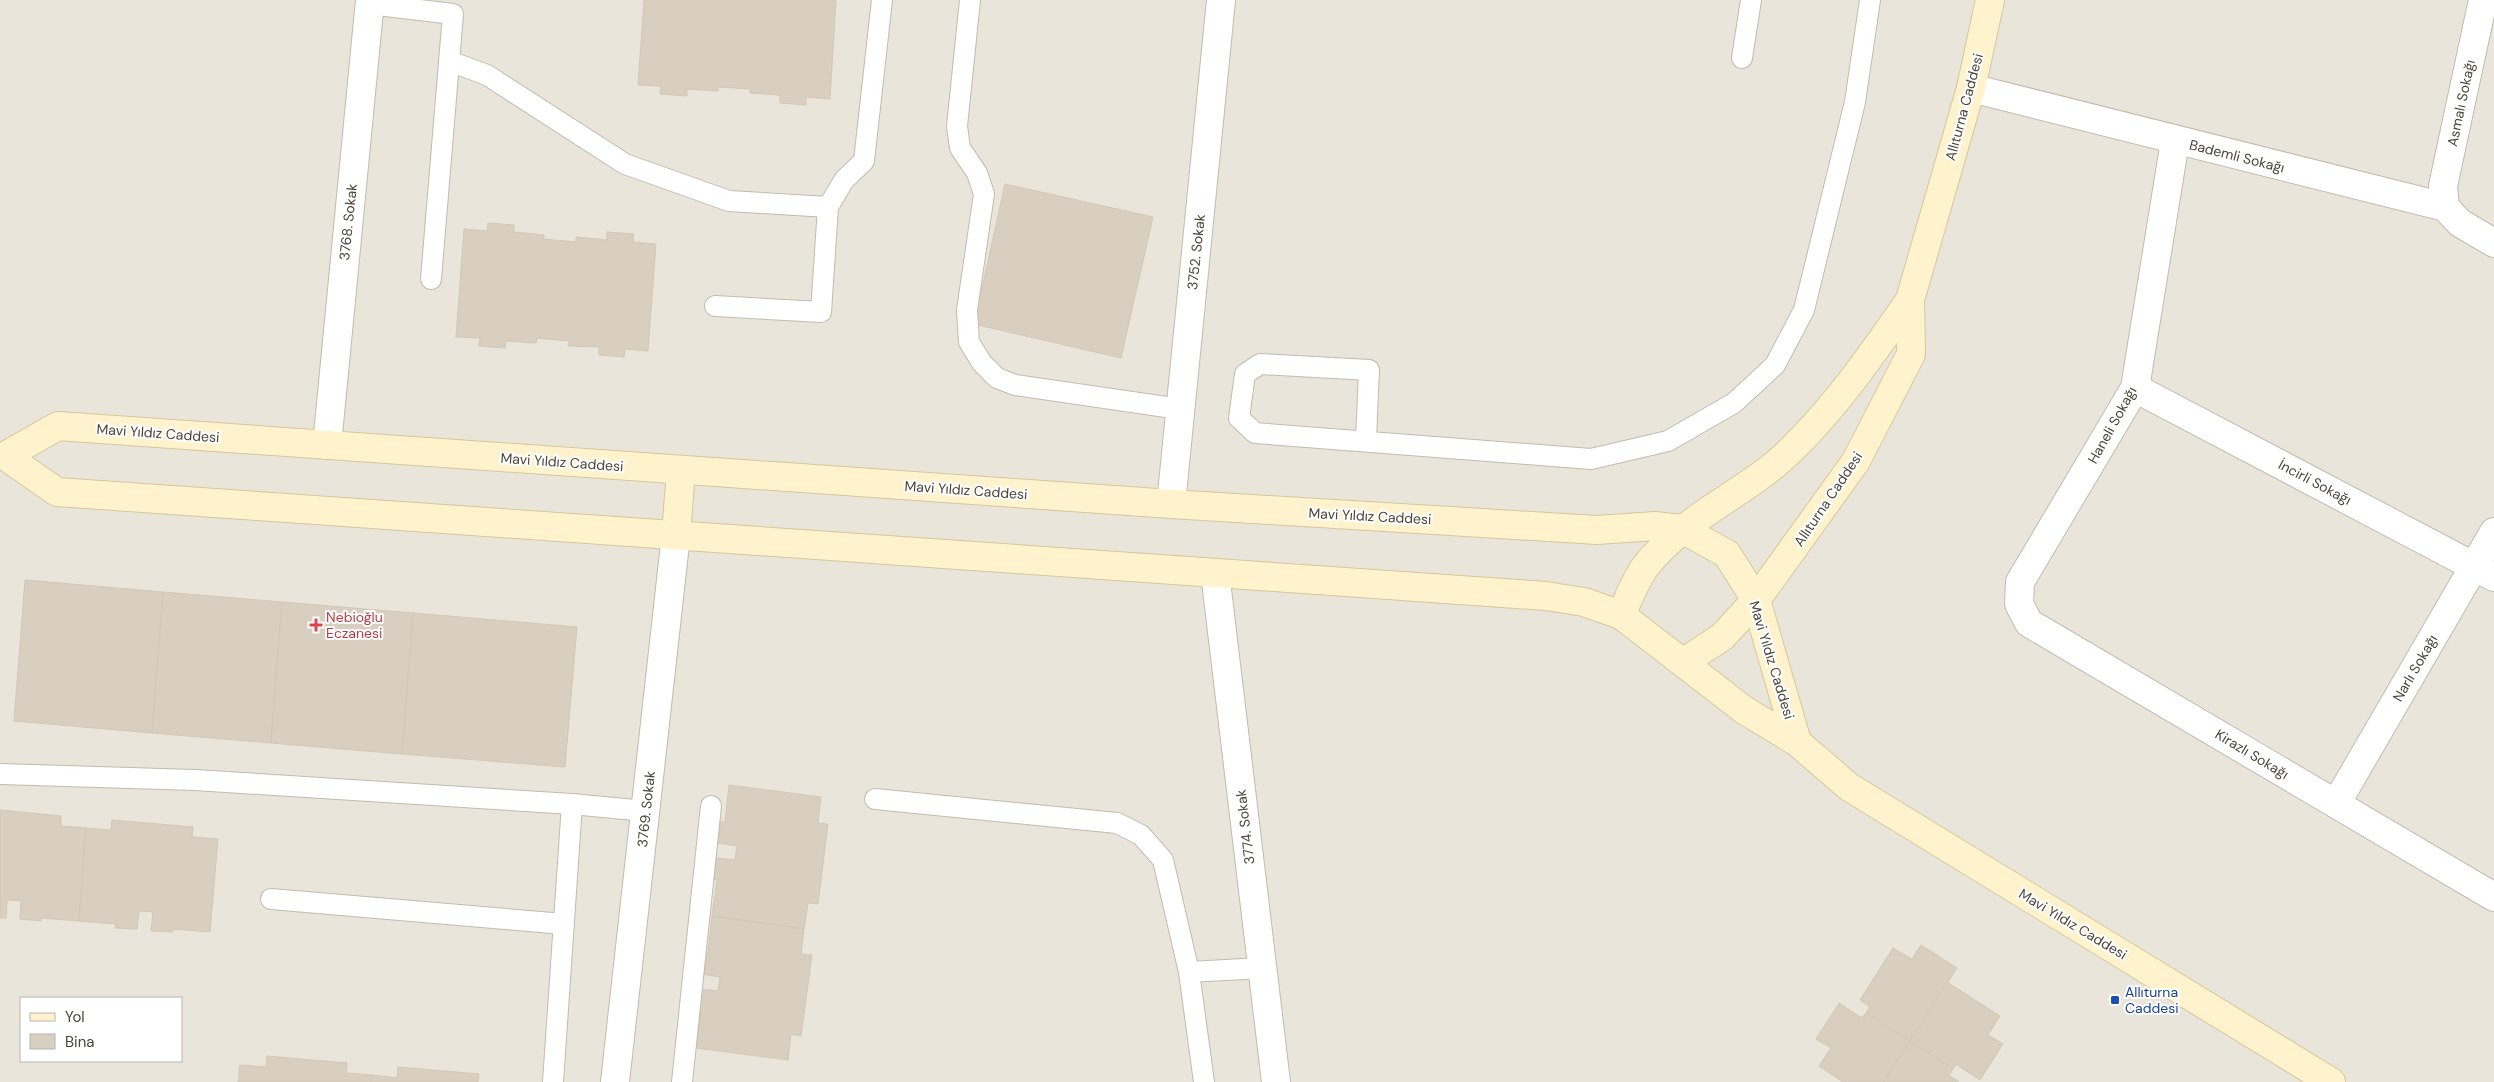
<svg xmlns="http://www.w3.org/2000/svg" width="2494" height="1082" viewBox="0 0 2494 1082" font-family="'DM Sans',sans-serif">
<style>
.residential{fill:#eae5da;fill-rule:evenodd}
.building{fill:#d8cfc1;stroke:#d3c7b4}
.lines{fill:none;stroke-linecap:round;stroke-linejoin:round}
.lane-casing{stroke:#c2bbae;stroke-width:22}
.street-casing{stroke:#c2bbae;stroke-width:30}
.secondary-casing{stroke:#d6c79b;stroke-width:30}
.lane{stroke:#fff;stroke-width:20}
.street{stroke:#fff;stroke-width:28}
.secondary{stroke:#fff3cd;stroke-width:28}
.health-dot{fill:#e0444e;stroke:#fff;stroke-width:2}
.transit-dot{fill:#1a4fb4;stroke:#fff;stroke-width:2}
.labels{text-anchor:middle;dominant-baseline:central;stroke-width:4;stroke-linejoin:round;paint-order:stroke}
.street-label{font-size:14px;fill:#4b4439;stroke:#fff}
.health-label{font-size:14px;fill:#be3a42;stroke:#fff;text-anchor:start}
.transit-label{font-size:14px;fill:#164399;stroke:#fff;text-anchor:start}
</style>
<rect width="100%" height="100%" fill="#f6f3ec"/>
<!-- residential -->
<path class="residential" d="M 0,0 L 2494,0 L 2494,1082 L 0,1082 ZM 21,998 L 181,998 L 181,1061 L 21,1061 Z"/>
<!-- building -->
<g class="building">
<polygon points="644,0 836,0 830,99 806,97 806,105 780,103 780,95 750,93 750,89 718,87 718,91 687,89 687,96 660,94 661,86 638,85"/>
<polygon points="1005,184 1153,217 1121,358 974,324"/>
<polygon points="488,223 514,225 514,232 544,235 544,239 576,242 576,237 607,240 607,232 634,234 633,242 656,244 648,351 625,349 624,357 599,355 599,347 568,346 569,341 537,338 536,343 506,341 505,348 479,346 480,338 456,337 464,229 487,231"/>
<polygon points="25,580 163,592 152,733 14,721"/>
<polygon points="163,592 282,602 271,743 152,733"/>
<polygon points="282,602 413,613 402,754 271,743"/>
<polygon points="413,613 577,627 565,767 402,754"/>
<polygon points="729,785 821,797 818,823 828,824 818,904 808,903 804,929 712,916 717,880 714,879 716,858 735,860 737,846 718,843 721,822 725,822"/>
<polygon points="0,810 61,816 61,826 86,828 79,921 41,918 41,921 20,919 21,901 7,900 6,918 0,918"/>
<polygon points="112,820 193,827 192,837 218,839 210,932 173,929 173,932 151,931 153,912 139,911 137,929 115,928 116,924 79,921 86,828 111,830"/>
<polygon points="712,916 804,929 801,954 812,955 801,1036 791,1034 788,1060 696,1048 701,1011 697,1010 699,989 718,991 720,977 702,974 704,953 708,953"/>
<polygon points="1921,945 1957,968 1910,1041 1866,1013 1870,1007 1860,1000 1893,948 1912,959"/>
<polygon points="1947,982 2000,1016 1988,1035 2003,1044 1980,1080 1956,1064 1953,1069 1910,1041"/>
<polygon points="1839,1003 1862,1018 1866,1013 1910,1041 1884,1082 1843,1082 1819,1066 1831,1048 1816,1039"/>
<polygon points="1910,1041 1953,1069 1949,1075 1959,1082 1884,1082"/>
<polygon points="267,1056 347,1063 346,1073 372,1075 371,1082 238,1082 240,1065 266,1067"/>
<polygon points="398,1067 479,1074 478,1082 371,1082 372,1075 397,1078"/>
</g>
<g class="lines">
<defs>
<g id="lane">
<polyline points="970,0 957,126 960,148 977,173 984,194 967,310 969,342 982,363 997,378 1015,385 1180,409"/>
<polyline points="369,4 453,14 431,279"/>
<polyline points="1742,58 1751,0"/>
<polyline points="449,61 487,75 625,164 729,201 828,207"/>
<polyline points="715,306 821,312 828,207 844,180 864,161 882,0"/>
<polyline points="1366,440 1369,370 1260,364 1245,374 1239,418 1255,433 1591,459 1668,441 1734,403 1775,365 1804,310 1855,102 1870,0"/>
<polyline points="0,774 195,780 572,804 645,811"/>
<polyline points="875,799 1117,823 1141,835 1163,860 1189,972 1204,1082"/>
<polyline points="271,899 564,924"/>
<polyline points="1189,972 1262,968"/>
<polyline points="553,1082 572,804"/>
<polyline points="682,1082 711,806"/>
</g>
<g id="street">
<polyline points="1971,88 2445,207 2460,223 2494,243"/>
<polyline points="2175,141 2135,388 2020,582 2019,604 2029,623 2494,897"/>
<polyline points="2445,207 2443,186 2483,0"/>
<polyline points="2135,388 2494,577"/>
<polyline points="327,445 370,0"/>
<polyline points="1171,504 1221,0"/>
<polyline points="1215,573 1276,1082"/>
<polyline points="2336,804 2494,532"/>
<polyline points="615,1082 676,535"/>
</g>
<g id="secondary">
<polyline points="1910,300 1971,88 1990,0"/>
<polyline points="676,535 681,470"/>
<path d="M 1621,615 C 1628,600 1635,581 1645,567 C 1686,515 1744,495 1789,452 C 1836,407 1873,353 1910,300 L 1911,354 L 1856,461 L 1756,600 L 1722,637 L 1684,662"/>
<polyline points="1797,742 1756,600 1727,554 1682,529 1655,526 1597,530 1171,504 58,426 5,456 57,492 1546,596 1584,602 1621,615 1744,710 1797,742 1849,787 2331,1082"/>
</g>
</defs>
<!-- lane casing -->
<use href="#lane" class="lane-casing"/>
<!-- street casing -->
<use href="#street" class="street-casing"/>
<!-- secondary casing -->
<use href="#secondary" class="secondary-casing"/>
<!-- lane -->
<use href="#lane" class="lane"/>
<!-- street -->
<use href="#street" class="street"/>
<!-- secondary -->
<use href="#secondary" class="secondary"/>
</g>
<!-- markers -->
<path class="health-dot" d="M313.5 617.5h5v5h5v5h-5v5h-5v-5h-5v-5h5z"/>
<rect class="transit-dot" x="2110" y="995" width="10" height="10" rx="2.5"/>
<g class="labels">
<!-- street labels -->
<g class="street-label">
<text transform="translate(2461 103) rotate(-78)">Asmalı Sokağı</text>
<text transform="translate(1964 107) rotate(-75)">Allıturna Caddesi</text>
<text transform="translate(2237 156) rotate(14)">Bademli Sokağı</text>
<text transform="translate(348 222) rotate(-84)">3768. Sokak</text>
<text transform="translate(1196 252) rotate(-84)">3752. Sokak</text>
<text transform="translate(2112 425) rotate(-61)">Haneli Sokağı</text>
<text transform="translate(158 433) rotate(4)">Mavi Yıldız Caddesi</text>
<text transform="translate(562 462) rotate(4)">Mavi Yıldız Caddesi</text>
<text transform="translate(2315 482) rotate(28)">İncirli Sokağı</text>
<text transform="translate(966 490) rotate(4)">Mavi Yıldız Caddesi</text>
<text transform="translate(1828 499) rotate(-56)">Allıturna Caddesi</text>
<text transform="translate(1370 516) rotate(3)">Mavi Yıldız Caddesi</text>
<text transform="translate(1772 660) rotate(73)">Mavi Yıldız Caddesi</text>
<text transform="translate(2415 668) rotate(-60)">Narlı Sokağı</text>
<text transform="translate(2252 754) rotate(31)">Kirazlı Sokağı</text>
<text transform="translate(646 809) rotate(-84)">3769. Sokak</text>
<text transform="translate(1245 827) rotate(-97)">3774. Sokak</text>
<text transform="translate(2073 924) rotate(31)">Mavi Yıldız Caddesi</text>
</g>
<!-- health labels -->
<g class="health-label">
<text x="326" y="617">Nebioğlu<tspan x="326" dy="16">Eczanesi</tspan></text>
</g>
<!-- transit labels -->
<g class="transit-label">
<text x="2125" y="992">Allıturna<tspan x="2125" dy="16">Caddesi</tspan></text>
</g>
</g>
<!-- legend -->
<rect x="20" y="997" width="162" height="65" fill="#ffffff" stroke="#b7b4b0"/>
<rect x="30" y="1013" width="25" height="8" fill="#fff3cd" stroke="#b7b4b0"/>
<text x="65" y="1022" font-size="15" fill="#4b4439">Yol</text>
<rect x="30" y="1034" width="25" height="15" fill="#d8cfc1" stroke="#b7b4b0"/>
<text x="65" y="1047" font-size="15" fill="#4b4439">Bina</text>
</svg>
